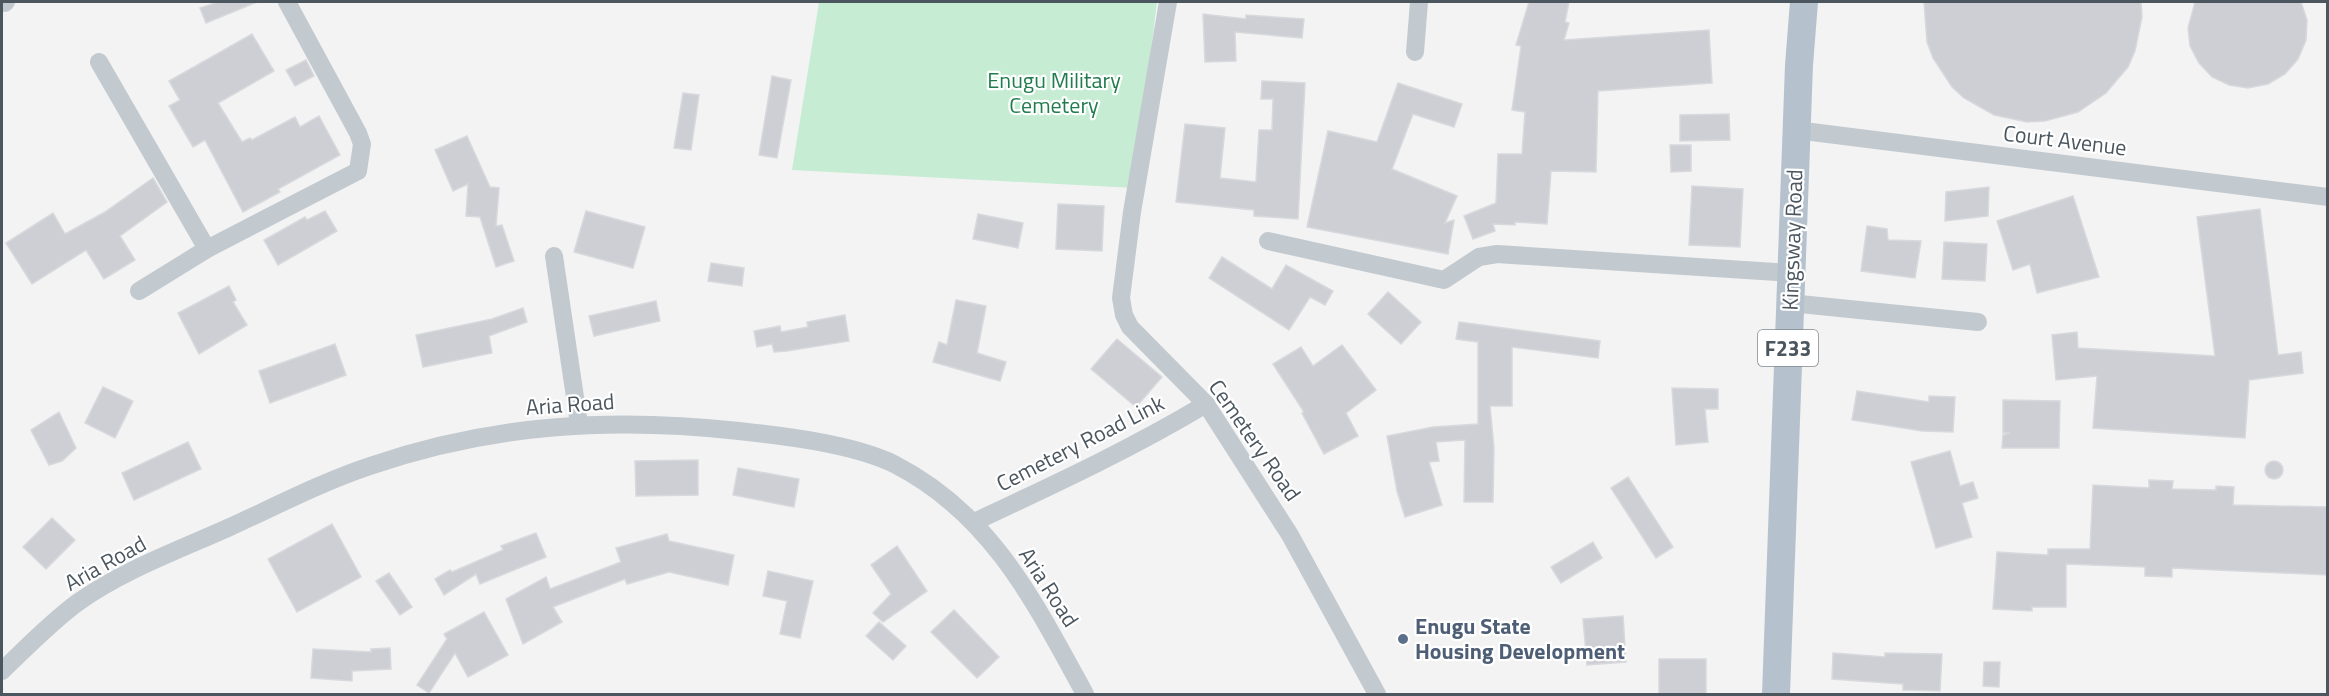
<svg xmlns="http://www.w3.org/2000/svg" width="2329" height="696" viewBox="0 0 2329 696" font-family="'Titillium Web',sans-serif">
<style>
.green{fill:#c6edd4}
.building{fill:#cdcfd4;stroke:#d7d9dd;stroke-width:1.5}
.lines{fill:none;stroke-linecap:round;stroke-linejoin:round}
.minor{stroke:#c2cad0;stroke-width:18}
.primary{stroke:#b5c2ce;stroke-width:28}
.service-dot{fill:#5c6f8a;stroke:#fff;stroke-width:2}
.labels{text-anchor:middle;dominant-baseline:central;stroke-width:4.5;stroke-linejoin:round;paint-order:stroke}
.shield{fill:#fff;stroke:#81898f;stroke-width:1.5}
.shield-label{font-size:21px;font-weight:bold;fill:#4b565f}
.park-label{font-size:22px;fill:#207c4c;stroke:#fff}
.street-label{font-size:22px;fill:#4b565f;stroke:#fff}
.service-label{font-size:22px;font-weight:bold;fill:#4e5e75;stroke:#fff;text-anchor:start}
</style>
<rect width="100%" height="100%" fill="#f4f3f3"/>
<!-- green -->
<polygon class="green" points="819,2 1157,2 1134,188 792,170"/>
<!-- building -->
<g class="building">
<polygon points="218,2 257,2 206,23 200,8"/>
<polygon points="1529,2 1569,2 1565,22 1569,23 1564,40 1709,30 1712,83 1598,91 1596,172 1551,171 1547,224 1515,222 1515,225 1493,224 1495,231 1473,239 1464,216 1496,203 1498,154 1522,154 1525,112 1512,110 1521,46 1516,45"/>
<polygon points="1924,2 2141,2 2142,17 2135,51 2128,67 2106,93 2078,112 2045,121 2027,122 1994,115 1964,98 1952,87 1933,58 1927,42"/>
<polygon points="2195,2 2301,2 2307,20 2306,40 2298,59 2285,74 2268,84 2248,88 2229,85 2212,77 2199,63 2190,46 2188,28"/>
<polygon points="1203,14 1246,19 1246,15 1304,19 1302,38 1235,32 1236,61 1205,62"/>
<polygon points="252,34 274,71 218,103 242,142 250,138 252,140 295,117 300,127 319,116 340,155 278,189 280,192 243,212 205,140 193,147 169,106 180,100 169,81"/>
<polygon points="306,60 314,76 295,86 286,70"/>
<polygon points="772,76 791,80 777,158 759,155"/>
<polygon points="1262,81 1305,83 1298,219 1254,216 1254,210 1176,202 1185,124 1225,128 1220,178 1256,182 1259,130 1272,130 1273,99 1261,99"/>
<polygon points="1398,83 1462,104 1454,127 1413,114 1392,169 1457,196 1445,223 1454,220 1448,254 1307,227 1328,131 1377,142"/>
<polygon points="683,93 699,95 691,150 674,148"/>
<polygon points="1729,114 1730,140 1680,141 1680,115"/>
<polygon points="467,136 490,187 499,188 496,226 502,225 514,261 496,267 480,217 466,216 468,184 453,191 435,150"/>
<polygon points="1670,145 1691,145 1691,171 1671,172"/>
<polygon points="153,178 167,202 120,236 135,260 104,279 86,250 32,284 6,243 53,213 65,234 105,212"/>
<polygon points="1692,186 1743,189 1740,247 1689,245"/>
<polygon points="1989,187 1988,216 1945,221 1946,192"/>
<polygon points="2073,196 2099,277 2037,293 2030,264 2013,270 1997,221"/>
<polygon points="1058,204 1104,206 1102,251 1056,249"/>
<polygon points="2260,209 2278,355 2301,352 2303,373 2249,380 2245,438 2093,428 2097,376 2056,380 2052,335 2077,332 2078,348 2215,356 2197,217"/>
<polygon points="325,211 337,231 278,265 264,240 305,217 307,220"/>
<polygon points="586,211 645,227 633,268 574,252"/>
<polygon points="978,214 1023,223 1018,248 973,239"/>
<polygon points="1867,226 1887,229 1888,240 1921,241 1915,278 1861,271"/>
<polygon points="1944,242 1987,244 1985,281 1942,279"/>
<polygon points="1222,257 1272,289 1286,265 1333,291 1325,305 1310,297 1289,330 1209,278"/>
<polygon points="711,263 744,268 742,286 708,281"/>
<polygon points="229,286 236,300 233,302 247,325 199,354 178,313"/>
<polygon points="1388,292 1421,322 1401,344 1368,314"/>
<polygon points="956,300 986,306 977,353 1006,362 1000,381 933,362 939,342 947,345"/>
<polygon points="656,301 660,321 594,336 589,316"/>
<polygon points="523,308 527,322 489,336 492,353 423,367 416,335 492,319"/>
<polygon points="845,315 849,341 787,351 774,352 772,344 757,347 754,331 780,326 781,332 808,327 807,322"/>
<polygon points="1459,322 1600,341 1598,358 1512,347 1512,406 1490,406 1494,448 1493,502 1464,502 1465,440 1436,442 1439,461 1429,462 1442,505 1405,517 1397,491 1387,436 1433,427 1478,424 1478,342 1456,339"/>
<polygon points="1117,339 1162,377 1136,407 1091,369"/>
<polygon points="335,344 346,375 270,403 259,371"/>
<polygon points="1342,345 1376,390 1346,413 1358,436 1324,454 1302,413 1304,412 1273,364 1301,347 1313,366"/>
<polygon points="103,387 133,401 115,438 85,423"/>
<polygon points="1672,388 1718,389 1718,409 1705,409 1708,442 1676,445"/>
<polygon points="1857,391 1929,402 1929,396 1955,397 1953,432 1922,431 1852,420"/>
<polygon points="2003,400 2060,401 2059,448 2002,448 2003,435 2010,433 2003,433"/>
<polygon points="59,412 76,448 62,461 49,465 31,430"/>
<polygon points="188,442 201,469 134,500 122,473"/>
<polygon points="1950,451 1960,486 1973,482 1978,498 1962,503 1972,537 1936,548 1911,462"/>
<polygon points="698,460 698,495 636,496 635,461"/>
<circle cx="2274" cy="470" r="9"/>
<polygon points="738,468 799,479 794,507 733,495"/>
<polygon points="1628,477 1673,547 1656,558 1611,488"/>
<polygon points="2149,480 2173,481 2172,489 2216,490 2216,486 2234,487 2233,505 2328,507 2328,575 2172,568 2172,577 2145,576 2145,567 2066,564 2066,607 2032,607 2032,611 1993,609 1997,552 2048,555 2048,549 2090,549 2093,485 2149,488"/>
<polygon points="52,518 75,540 46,569 23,547"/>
<polygon points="332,524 361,577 297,612 268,559"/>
<polygon points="536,533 546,557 480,584 476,574 444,595 435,579 450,570 452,572 503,550 501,546"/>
<polygon points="667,534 669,541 734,555 728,585 669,572 627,584 625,579 553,607 562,622 523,644 506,599 546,577 550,589 621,562 616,548"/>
<polygon points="1593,542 1602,558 1561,583 1551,567"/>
<polygon points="897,546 927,591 883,622 873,613 891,594 871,565"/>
<polygon points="768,571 813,581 800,638 780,634 787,601 763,596"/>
<polygon points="389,573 412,607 400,615 376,581"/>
<polygon points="954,610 999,657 977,678 931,632"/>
<polygon points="484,612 508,655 468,677 455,653 429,693 417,685 447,639 444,634"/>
<polygon points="1623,616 1626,662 1587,665 1583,619"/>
<polygon points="879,622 906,646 893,660 866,636"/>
<polygon points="390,648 391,669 352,671 352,681 311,678 313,649 371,652 371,649"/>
<polygon points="1833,653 1885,657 1885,653 1942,654 1940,691 1903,690 1903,684 1832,679"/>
<rect x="1659" y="659" width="47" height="35"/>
<polygon points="1984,662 2000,662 1999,687 1983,686"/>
</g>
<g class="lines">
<!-- minor -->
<g class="minor">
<polyline points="1168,2 1132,212 1121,298 1124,315 1130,327 1206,404 1290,535 1377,694"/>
<polyline points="5,3 6,2"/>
<polyline points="1415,52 1419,2"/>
<polyline points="99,62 207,249"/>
<polyline points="1796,130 2328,197"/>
<polyline points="1268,241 1444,280 1479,257 1497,254 1791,273"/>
<polyline points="554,256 579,424"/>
<polyline points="139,291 207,249 358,171 362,144 358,133 287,2"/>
<polyline points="1790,303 1978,322"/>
<path d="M 974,522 C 1053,485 1131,449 1206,404"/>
<path d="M 2,671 C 26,648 50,623 77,603 C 123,570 179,550 230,527 C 276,506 322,482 370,466 C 492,424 612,417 739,431 C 785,436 853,444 894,464 C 992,514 1035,603 1085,694"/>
</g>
<!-- primary -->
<polyline class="primary" points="1776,694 1799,65 1804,2"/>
</g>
<!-- markers -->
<circle class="service-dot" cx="1403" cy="639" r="6"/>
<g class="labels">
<!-- shield labels -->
<rect class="shield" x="1758" y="330" width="60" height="36" rx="4.5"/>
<g class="shield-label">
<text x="1788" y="348">F233</text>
</g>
<!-- park labels -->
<g class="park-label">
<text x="1054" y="80">Enugu Military<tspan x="1054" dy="25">Cemetery</tspan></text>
</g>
<!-- street labels -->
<g class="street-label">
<text transform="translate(2065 140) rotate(7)">Court Avenue</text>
<text transform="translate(1792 240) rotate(-88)">Kingsway Road</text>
<text transform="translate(570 404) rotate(-4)">Aria Road</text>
<text transform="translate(1255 440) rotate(55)">Cemetery Road</text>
<text transform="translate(1080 443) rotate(-27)">Cemetery Road Link</text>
<text transform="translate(105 563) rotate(-29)">Aria Road</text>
<text transform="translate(1049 587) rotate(57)">Aria Road</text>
</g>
<!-- service labels -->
<g class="service-label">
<text x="1415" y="626">Enugu State<tspan x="1415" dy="25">Housing Development</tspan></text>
</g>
</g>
<!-- border -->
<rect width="2329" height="696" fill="none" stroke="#4b565f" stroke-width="6"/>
</svg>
